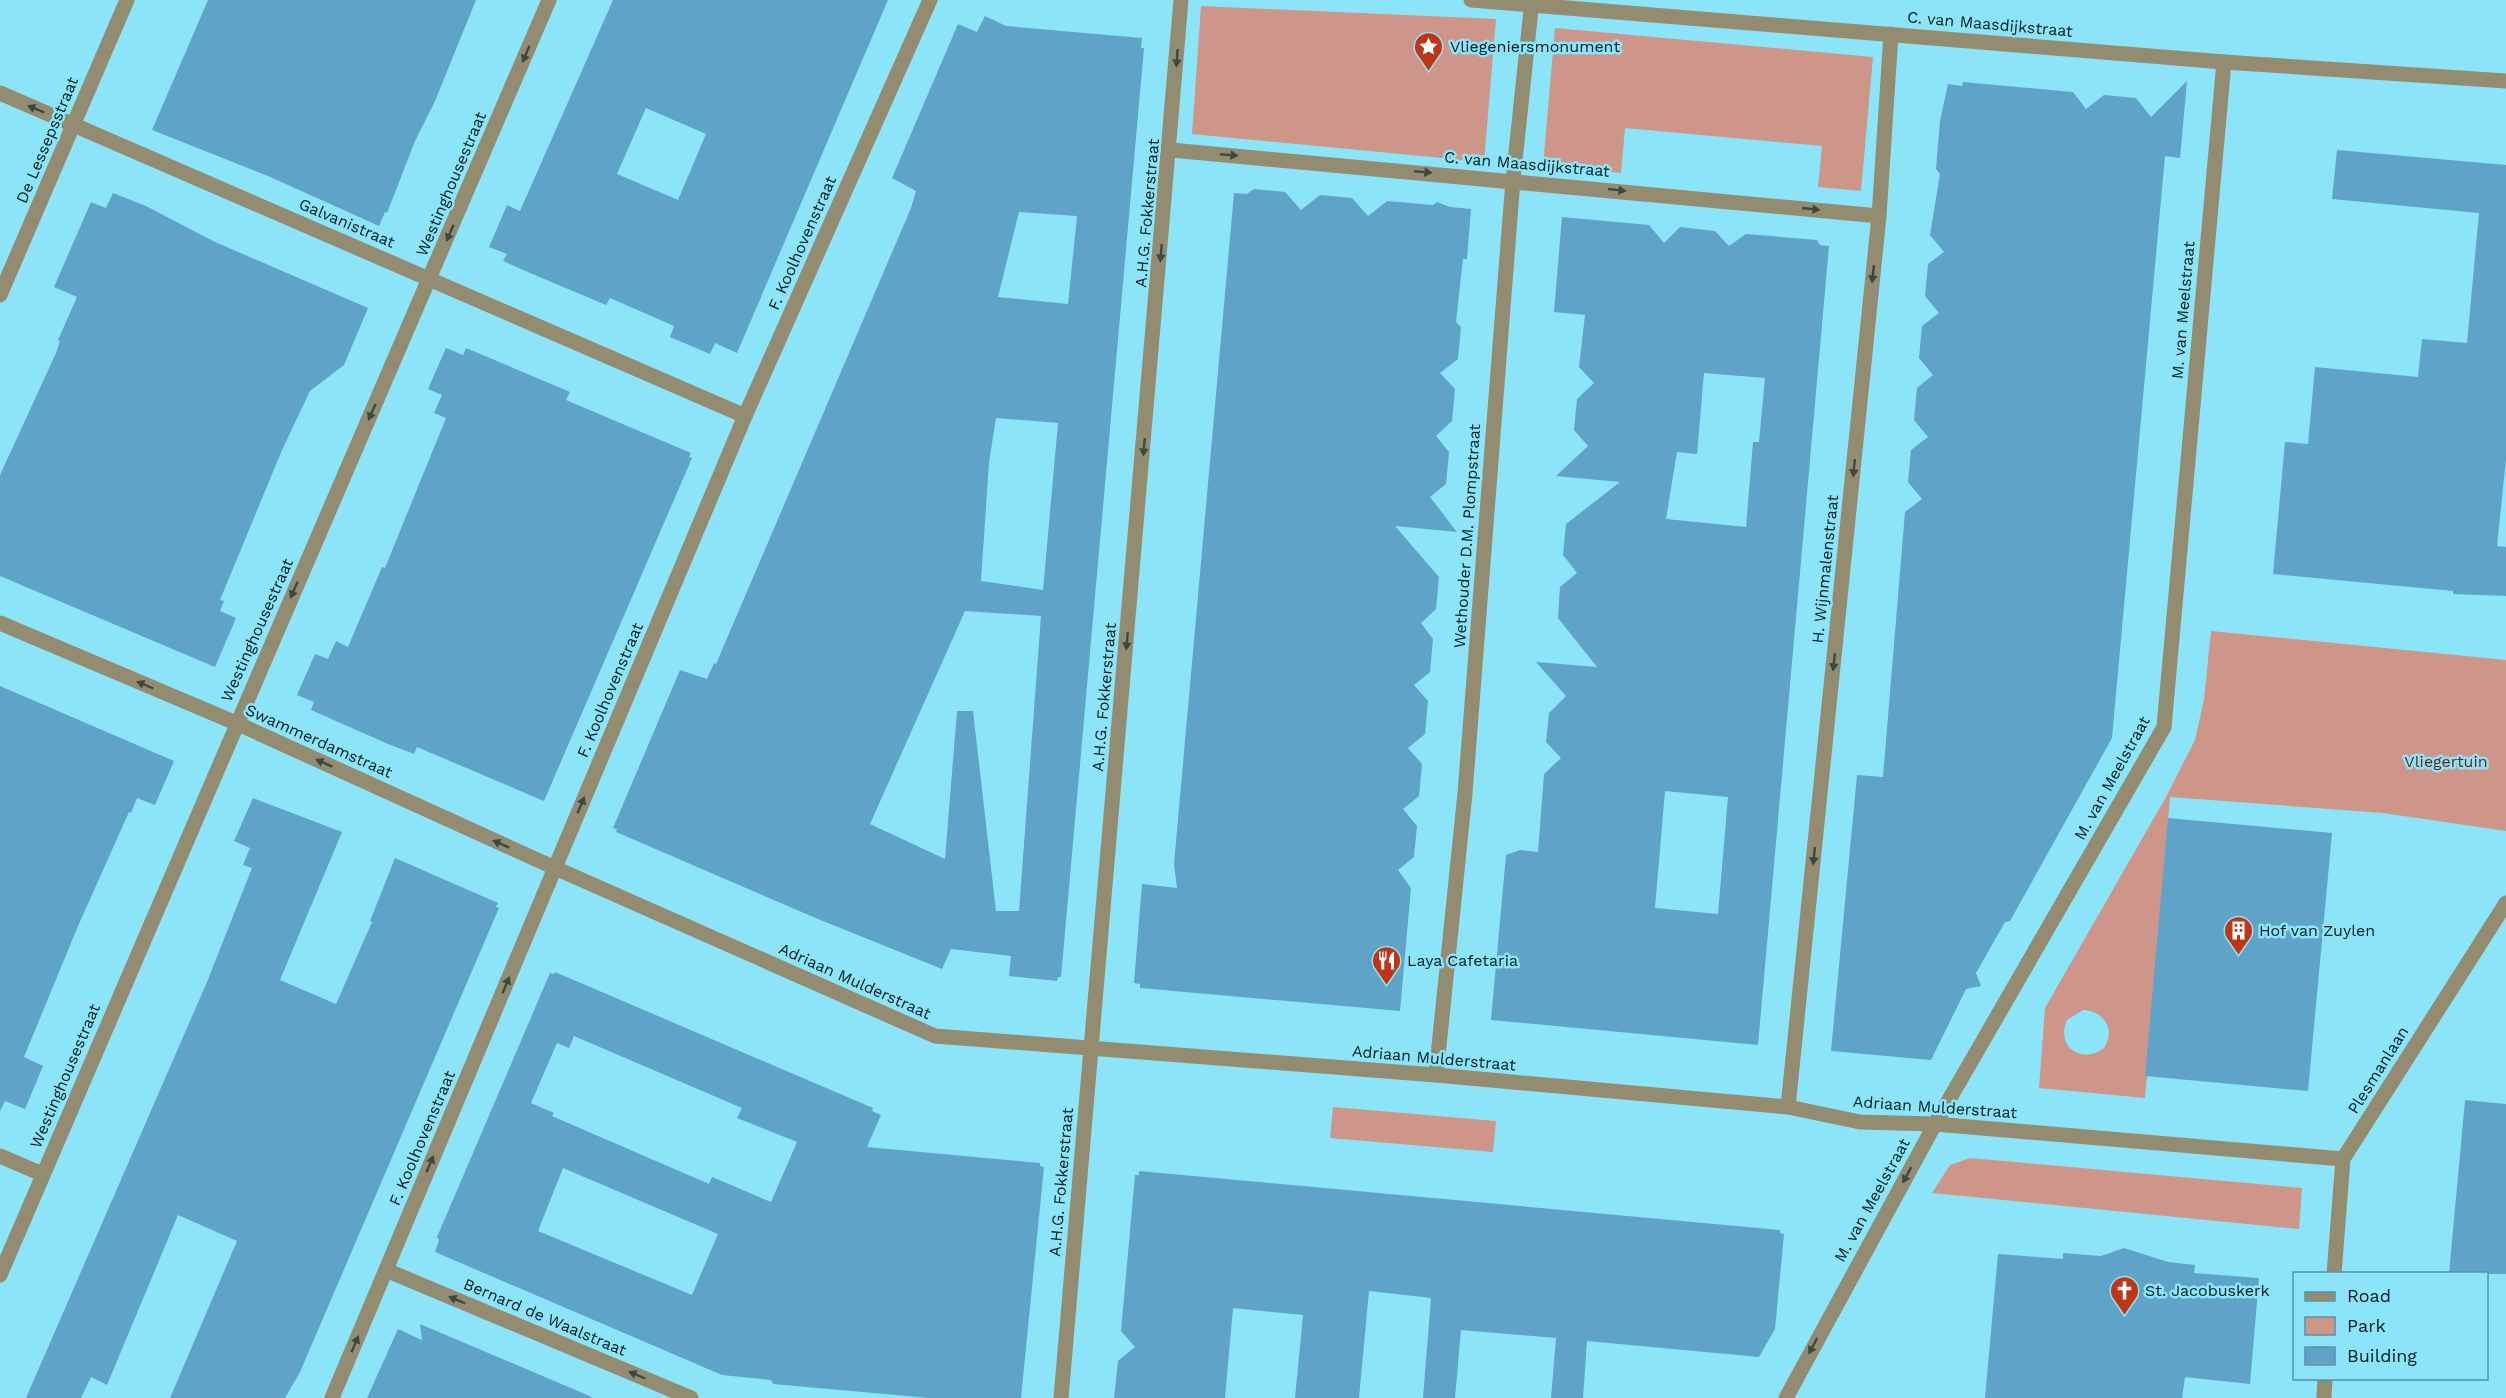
<svg xmlns="http://www.w3.org/2000/svg" width="2506" height="1398" viewBox="0 0 2506 1398" font-family="'Work Sans',sans-serif">
<style>
.green{fill:#cd9689;fill-rule:evenodd}
.building{fill:#5fa3c8;fill-rule:evenodd}
.lines{fill:none;stroke-linecap:round;stroke-linejoin:round}
.minor{stroke:#948c71;stroke-width:15}
.tertiary{stroke:#948c71;stroke-width:15}
.oneway{fill:#3b4941}
.labels{text-anchor:middle;dominant-baseline:central;stroke-width:5;stroke-linejoin:round;paint-order:stroke}
.street-label{font-size:16px;fill:#001c21;stroke:#8ce4f8}
.poi-label{font-size:16px;fill:#001c21;stroke:#8ce4f8;text-anchor:start}
.park-label{font-size:16px;fill:#711f0d;stroke:#8ce4f8}
</style>
<rect width="100%" height="100%" fill="#8ce4f8"/>
<!-- green -->
<g class="green">
<polygon points="1201,6 1496,19 1484,162 1192,134"/>
<polygon points="1555,28 1873,57 1861,191 1818,187 1822,146 1625,128 1621,173 1543,166"/>
<path d="M 2211,631 L 2506,660 L 2506,831 L 2383,813 L 2170,797 L 2145,1098 L 2039,1088 L 2045,1008 L 2166,797 L 2195,740 L 2204,699 ZM 2083,1010 C 2104,1011 2116,1029 2104,1048 C 2082,1065 2055,1047 2067,1020 Z"/>
<polygon points="1333,1107 1496,1121 1493,1152 1330,1138"/>
<polygon points="1970,1158 2302,1188 2299,1229 1932,1193 1950,1165"/>
</g>
<!-- building -->
<g class="building">
<polygon points="208,0 476,0 435,101 415,141 387,213 385,212 379,226 268,176 152,130"/>
<path d="M 613,0 L 888,0 L 737,353 L 715,343 L 710,354 L 670,337 L 674,326 L 610,298 L 606,305 L 530,273 L 503,261 L 507,254 L 489,247 L 507,205 L 520,211 ZM 646,108 L 706,134 L 678,200 L 617,174 Z"/>
<path d="M 985,16 L 1006,26 L 1142,38 L 1141,48 L 1144,48 L 1061,977 L 1058,977 L 1057,981 L 1009,976 L 1011,956 L 951,949 L 942,969 L 818,919 L 616,832 L 617,829 L 613,828 L 680,670 L 707,679 L 714,663 L 716,664 L 911,208 L 916,191 L 892,178 L 958,24 L 977,32 ZM 1019,212 L 1077,216 L 1068,304 L 998,297 ZM 996,418 L 1058,423 L 1043,590 L 981,581 L 989,462 ZM 965,611 L 1041,616 L 1019,911 L 996,911 L 973,711 L 957,711 L 945,859 L 870,824 Z"/>
<polygon points="2187,81 2180,158 2165,156 2112,738 2010,921 2005,922 1976,973 1981,986 1966,989 1931,1060 1831,1051 1857,775 1883,777 1905,512 1922,499 1908,482 1911,450 1928,437 1914,420 1917,388 1933,375 1919,358 1922,326 1939,313 1925,296 1928,264 1944,252 1930,235 1940,174 1936,169 1940,121 1948,84 1962,86 1963,82 2073,92 2086,109 2104,95 2136,98 2151,117"/>
<polygon points="2337,150 2506,165 2506,459 2497,546 2506,547 2506,596 2453,594 2453,591 2273,574 2285,442 2308,444 2315,367 2418,377 2422,339 2467,343 2479,213 2332,199"/>
<polygon points="1254,189 1285,192 1301,210 1320,195 1352,198 1368,216 1387,201 1433,205 1437,202 1450,207 1471,209 1467,259 1463,259 1456,322 1461,327 1458,359 1440,373 1455,389 1452,421 1436,436 1449,452 1446,484 1430,497 1457,532 1395,526 1439,577 1436,609 1421,623 1433,639 1430,672 1414,685 1428,701 1425,734 1408,748 1422,764 1419,796 1403,809 1417,826 1414,857 1398,870 1411,888 1400,1011 1140,988 1140,984 1134,983 1142,884 1177,888 1174,864 1234,193 1247,194"/>
<polygon points="113,193 146,206 215,242 368,308 344,365 310,391 282,450 220,600 224,601 220,611 236,618 215,667 0,576 0,475 56,353 60,341 58,340 77,297 54,287 91,202 106,208"/>
<path d="M 1562,217 L 1649,225 L 1664,243 L 1680,227 L 1715,231 L 1729,246 L 1746,234 L 1817,240 L 1820,245 L 1829,246 L 1758,1045 L 1491,1020 L 1506,855 L 1520,850 L 1538,852 L 1544,774 L 1561,758 L 1546,742 L 1549,713 L 1566,696 L 1536,662 L 1597,667 L 1558,618 L 1560,587 L 1577,573 L 1563,555 L 1566,524 L 1620,482 L 1556,476 L 1588,446 L 1574,430 L 1577,399 L 1594,383 L 1579,367 L 1585,315 L 1554,312 ZM 1704,373 L 1765,378 L 1759,442 L 1753,442 L 1746,527 L 1666,519 L 1677,452 L 1697,454 ZM 1665,791 L 1728,797 L 1718,914 L 1655,908 Z"/>
<polygon points="446,348 463,355 466,348 570,392 566,400 691,453 689,457 692,458 544,801 417,747 414,754 388,744 311,710 314,702 297,695 315,654 328,659 336,641 348,647 382,567 385,568 446,418 434,413 442,395 428,389"/>
<polygon points="0,686 174,761 155,805 137,798 131,813 129,812 78,926 24,1057 43,1066 25,1109 5,1101 0,1111"/>
<polygon points="253,798 342,832 280,980 336,1004 372,922 370,921 395,858 498,903 496,907 499,908 300,1372 285,1398 170,1398 237,1241 178,1215 107,1385 91,1377 81,1398 26,1398 207,982 252,868 243,865 250,848 234,841"/>
<polygon points="2168,818 2332,833 2308,1091 2145,1076"/>
<path d="M 555,972 L 873,1108 L 872,1111 L 881,1115 L 867,1147 L 1040,1163 L 1040,1166 L 1044,1167 L 1021,1398 L 929,1398 L 773,1384 L 771,1380 L 722,1375 L 435,1252 L 439,1240 L 437,1237 L 449,1209 L 550,973 L 554,974 ZM 574,1036 L 742,1108 L 737,1118 L 797,1142 L 771,1202 L 712,1177 L 709,1184 L 552,1116 L 554,1113 L 531,1103 L 557,1043 L 569,1048 ZM 563,1168 L 718,1234 L 692,1295 L 538,1231 Z"/>
<polygon points="2465,1100 2506,1104 2506,1274 2449,1274"/>
<polygon points="1139,1171 1780,1230 1780,1233 1784,1234 1775,1329 1759,1357 1587,1341 1583,1398 1551,1398 1556,1338 1461,1330 1455,1398 1423,1398 1431,1298 1369,1291 1359,1398 1295,1398 1303,1315 1233,1308 1225,1398 1114,1398 1118,1361 1135,1347 1121,1331 1135,1175 1139,1175"/>
<polygon points="2124,1248 2168,1262 2195,1265 2194,1273 2259,1278 2250,1384 2185,1377 2182,1398 1985,1398 1998,1254 2063,1259 2063,1253 2101,1256"/>
<polygon points="420,1324 592,1397 592,1398 367,1398 398,1329 422,1340"/>
</g>
<g class="lines">
<!-- minor -->
<g class="minor">
<polyline points="1471,0 2224,62 2506,81"/>
<polyline points="0,93 745,416"/>
<polyline points="1171,150 1879,216"/>
<polyline points="0,623 236,723 555,868 935,1036 1436,1075 1788,1107 1860,1122 1935,1124 2343,1159"/>
<polyline points="1436,1075 1465,793 1513,180 1532,0"/>
<polyline points="1788,1107 1879,216 1891,34"/>
<polyline points="0,1156 42,1174"/>
<polyline points="386,1270 691,1398"/>
<polyline points="2334,1274 2343,1159 2506,903"/>
<polyline points="0,1275 549,0"/>
<polyline points="332,1398 745,416 930,0"/>
<polyline points="1061,1398 1181,0"/>
<polyline points="1786,1398 1935,1124 2164,727 2224,62"/>
<polyline points="2324,1398 2325,1378"/>
</g>
<!-- tertiary -->
<polyline class="tertiary" points="0,295 127,0"/>
</g>
<!-- one-way arrows -->
<defs><path id="oneway-solid" d="M-6-.8H1V-3.2L6.5 0L1 3.2V.8H-6Z" transform="scale(1.5)"/></defs>
<g class="oneway">
<use href="#oneway-solid" transform="translate(526 54) rotate(113)"/>
<use href="#oneway-solid" transform="translate(1177 58) rotate(94)"/>
<use href="#oneway-solid" transform="translate(36 109) rotate(-157)"/>
<use href="#oneway-solid" transform="translate(1229 155) rotate(5)"/>
<use href="#oneway-solid" transform="translate(1423 172) rotate(5)"/>
<use href="#oneway-solid" transform="translate(1617 190) rotate(6)"/>
<use href="#oneway-solid" transform="translate(1811 209) rotate(6)"/>
<use href="#oneway-solid" transform="translate(450 233) rotate(113)"/>
<use href="#oneway-solid" transform="translate(1161 253) rotate(95)"/>
<use href="#oneway-solid" transform="translate(1873 274) rotate(96)"/>
<use href="#oneway-solid" transform="translate(372 412) rotate(114)"/>
<use href="#oneway-solid" transform="translate(1144 447) rotate(95)"/>
<use href="#oneway-solid" transform="translate(1854 468) rotate(96)"/>
<use href="#oneway-solid" transform="translate(294 590) rotate(114)"/>
<use href="#oneway-solid" transform="translate(1127 641) rotate(95)"/>
<use href="#oneway-solid" transform="translate(1834 662) rotate(96)"/>
<use href="#oneway-solid" transform="translate(145 685) rotate(-157)"/>
<use href="#oneway-solid" transform="translate(324 763) rotate(-156)"/>
<use href="#oneway-solid" transform="translate(581 805) rotate(-67)"/>
<use href="#oneway-solid" transform="translate(501 844) rotate(-156)"/>
<use href="#oneway-solid" transform="translate(1814 856) rotate(96)"/>
<use href="#oneway-solid" transform="translate(506 985) rotate(-67)"/>
<use href="#oneway-solid" transform="translate(430 1164) rotate(-67)"/>
<use href="#oneway-solid" transform="translate(1907 1175) rotate(119)"/>
<use href="#oneway-solid" transform="translate(457 1300) rotate(-157)"/>
<use href="#oneway-solid" transform="translate(355 1344) rotate(-67)"/>
<use href="#oneway-solid" transform="translate(1813 1346) rotate(118)"/>
<use href="#oneway-solid" transform="translate(637 1375) rotate(-157)"/>
</g>
<!-- icons -->
<defs>
<symbol id="sight-pin" viewBox="-11 -11 22 30"><path d="M0 17L-7.5 6A9.5 9.5 0 1 1 7.5 6Z" fill="#bf3515" stroke="#8ce4f8"/><path d="M0-6L1.8-2.2L6-1.7L2.9 1.2L3.7 5.4L0 3.3L-3.7 5.4L-2.9 1.2L-6-1.7L-1.8-2.2Z" fill="#fff"/></symbol>
<symbol id="building-pin" viewBox="-11 -11 22 30"><path d="M0 17L-7.5 6A9.5 9.5 0 1 1 7.5 6Z" fill="#bf3515" stroke="#8ce4f8"/><path d="M-4-6H4V6H1V3H-1V6H-4ZM-2.5-4.3h1.7v1.8h-1.7ZM.8-4.3h1.7v1.8H.8ZM-2.5-1h1.7V.8h-1.7ZM.8-1h1.7V.8H.8Z" fill="#fff"/></symbol>
<symbol id="restaurant-pin" viewBox="-11 -11 22 30"><path d="M0 17L-7.5 6A9.5 9.5 0 1 1 7.5 6Z" fill="#bf3515" stroke="#8ce4f8"/><path d="M-5-6h1v4h1v-4h1v4h1v-4h1v5L-1.5 .5V6h-2V.5L-5-1ZM5-6V6H3V1.5H1.5Q1.5-4 5-6Z" fill="#fff"/></symbol>
<symbol id="church-pin" viewBox="-11 -11 22 30"><path d="M0 17L-7.5 6A9.5 9.5 0 1 1 7.5 6Z" fill="#bf3515" stroke="#8ce4f8"/><path d="M-1.2-6h2.4v3.5h3.3v2.4h-3.3V6h-2.4V-.1h-3.3v-2.4h3.3Z" fill="#fff"/></symbol>
</defs>
<g fill-rule="evenodd">
<use href="#sight-pin" x="1412" y="30" width="33" height="45"/>
<use href="#building-pin" x="2222" y="914" width="33" height="45"/>
<use href="#restaurant-pin" x="1370" y="944" width="33" height="45"/>
<use href="#church-pin" x="2108" y="1274" width="33" height="45"/>
</g>
<g class="labels">
<!-- street labels -->
<g class="street-label">
<text transform="translate(1990 24) rotate(5)">C. van Maasdijkstraat</text>
<text transform="translate(47 140) rotate(-67)">De Lessepsstraat</text>
<text transform="translate(1527 164) rotate(5)">C. van Maasdijkstraat</text>
<text transform="translate(451 184) rotate(-67)">Westinghousestraat</text>
<text transform="translate(1147 213) rotate(-85)">A.H.G. Fokkerstraat</text>
<text transform="translate(347 223) rotate(23)">Galvanistraat</text>
<text transform="translate(802 243) rotate(-66)">F. Koolhovenstraat</text>
<text transform="translate(2183 310) rotate(-85)">M. van Meelstraat</text>
<text transform="translate(1467 536) rotate(-86)">Wethouder D.M. Plompstraat</text>
<text transform="translate(1825 569) rotate(-84)">H. Wijnmalenstraat</text>
<text transform="translate(257 630) rotate(-66)">Westinghousestraat</text>
<text transform="translate(610 690) rotate(-67)">F. Koolhovenstraat</text>
<text transform="translate(1104 697) rotate(-85)">A.H.G. Fokkerstraat</text>
<text transform="translate(319 741) rotate(24)">Swammerdamstraat</text>
<text transform="translate(2112 778) rotate(-61)">M. van Meelstraat</text>
<text transform="translate(855 981) rotate(24)">Adriaan Mulderstraat</text>
<text transform="translate(1434 1058) rotate(5)">Adriaan Mulderstraat</text>
<text transform="translate(2378 1070) rotate(-58)">Plesmanlaan</text>
<text transform="translate(65 1076) rotate(-67)">Westinghousestraat</text>
<text transform="translate(1935 1107) rotate(4)">Adriaan Mulderstraat</text>
<text transform="translate(422 1138) rotate(-67)">F. Koolhovenstraat</text>
<text transform="translate(1061 1182) rotate(-85)">A.H.G. Fokkerstraat</text>
<text transform="translate(1872 1200) rotate(-61)">M. van Meelstraat</text>
<text transform="translate(545 1317) rotate(23)">Bernard de Waalstraat</text>
</g>
<!-- poi labels -->
<g class="poi-label">
<text x="1450" y="46">Vliegeniersmonument</text>
<text x="2259" y="930">Hof van Zuylen</text>
<text x="1407" y="960">Laya Cafetaria</text>
<text x="2145" y="1290">St. Jacobuskerk</text>
</g>
<!-- park labels -->
<g class="park-label">
<text x="2446" y="761">Vliegertuin</text>
</g>
</g>
<!-- legend -->
<rect x="2293" y="1272" width="195" height="108" fill="#8ce4f8" stroke="#5494a2" stroke-width="1.5"/>
<rect x="2305" y="1292" width="30" height="9" fill="#948c71" stroke="#5494a2" stroke-width="1.5"/>
<text x="2347" y="1302" font-size="18" fill="#001c21">Road</text>
<rect x="2305" y="1317" width="30" height="18" fill="#cd9689" stroke="#5494a2" stroke-width="1.5"/>
<text x="2347" y="1332" font-size="18" fill="#001c21">Park</text>
<rect x="2305" y="1347" width="30" height="18" fill="#5fa3c8" stroke="#5494a2" stroke-width="1.5"/>
<text x="2347" y="1362" font-size="18" fill="#001c21">Building</text>
</svg>
